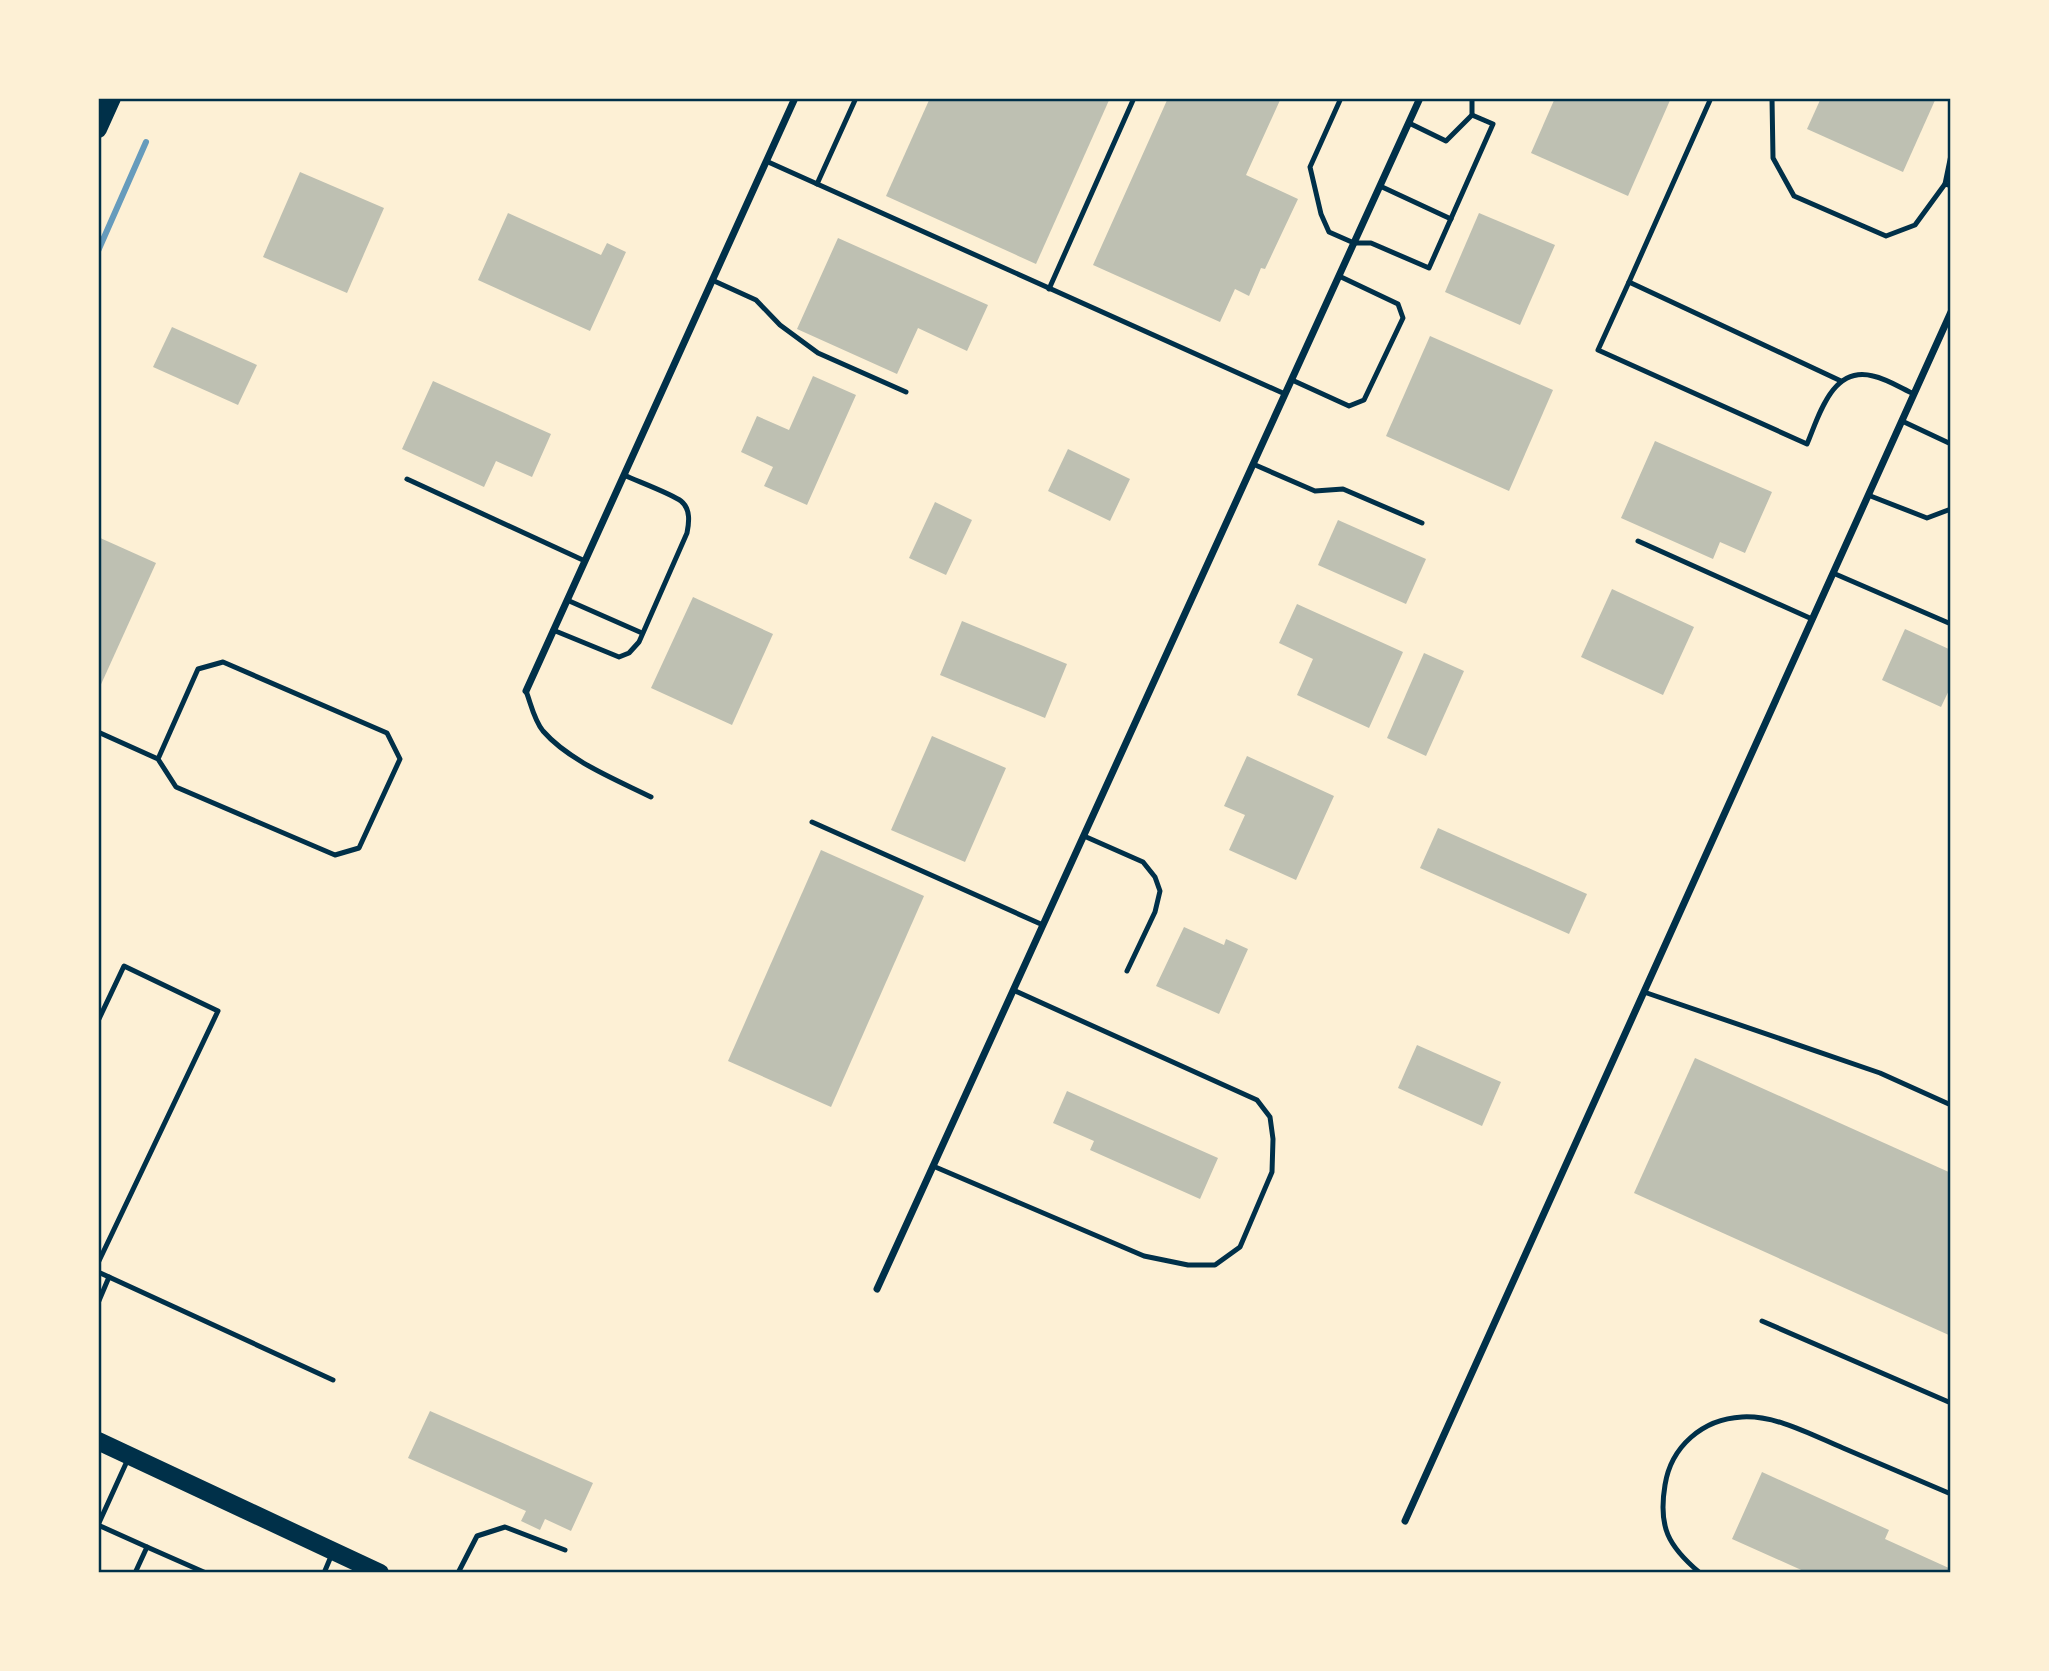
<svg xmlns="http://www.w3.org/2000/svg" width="2049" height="1671" viewBox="0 0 2049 1671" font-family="'Archivo Narrow',sans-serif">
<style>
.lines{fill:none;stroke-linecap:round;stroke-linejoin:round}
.stream{stroke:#669bbc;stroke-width:6}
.building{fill:#bec0b2}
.service{stroke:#003049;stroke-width:5}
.minor{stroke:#003049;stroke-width:7}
.primary{stroke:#003049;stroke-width:18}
.neatline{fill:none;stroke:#003049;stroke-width:2.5}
</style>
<rect width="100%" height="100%" fill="#fdf0d5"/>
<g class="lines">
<!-- stream -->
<polyline class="stream" points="98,251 146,142"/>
</g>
<!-- building -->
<g class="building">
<polygon points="930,98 1110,98 1036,264 886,196"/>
<polygon points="1168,98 1281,98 1246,175 1298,199 1265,269 1261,268 1249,296 1235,289 1220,322 1093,265"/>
<polygon points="1555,98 1671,98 1628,196 1531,153"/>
<polygon points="1821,98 1936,98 1903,172 1807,129"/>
<polygon points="300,172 384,208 347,293 263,257"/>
<polygon points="508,213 601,255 607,243 626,252 590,331 478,280"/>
<polygon points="1479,213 1555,245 1520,325 1445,292"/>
<polygon points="838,238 988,305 967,351 918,328 897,374 797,329"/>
<polygon points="172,327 257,365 238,405 153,367"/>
<polygon points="1430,336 1553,390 1509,491 1386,436"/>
<polygon points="813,376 856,395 807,505 764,486 773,467 741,452 757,416 789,430"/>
<polygon points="433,381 551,434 532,477 496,461 484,487 402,449"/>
<polygon points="1655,441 1772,492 1745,553 1720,542 1713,559 1621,518"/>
<polygon points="1068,449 1130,479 1110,521 1048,491"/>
<polygon points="935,502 972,520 946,575 909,558"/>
<polygon points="1338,520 1426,559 1406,604 1318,565"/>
<polygon points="98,537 156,563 98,691"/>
<polygon points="1612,589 1694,627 1663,695 1581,657"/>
<polygon points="693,597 773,634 732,725 651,688"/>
<polygon points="1297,604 1403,652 1369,728 1297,695 1313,659 1279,643"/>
<polygon points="962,621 1067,664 1045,718 940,675"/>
<polygon points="1905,629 1951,650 1951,686 1941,707 1882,680"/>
<polygon points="1424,653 1464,671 1426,756 1387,738"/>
<polygon points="932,736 1006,768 965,862 891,830"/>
<polygon points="1247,756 1334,796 1296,880 1229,850 1245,815 1224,806"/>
<polygon points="1438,828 1587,894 1569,934 1420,868"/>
<polygon points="821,850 924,896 831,1107 728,1061"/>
<polygon points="1184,927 1224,945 1226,939 1248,949 1219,1014 1156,986"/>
<polygon points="1417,1045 1501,1082 1482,1126 1398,1088"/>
<polygon points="1695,1058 1951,1173 1951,1336 1634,1193"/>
<polygon points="1067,1091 1218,1158 1200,1199 1090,1150 1094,1141 1053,1123"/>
<polygon points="430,1411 593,1483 571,1531 545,1519 540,1530 521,1521 526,1511 408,1458"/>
<polygon points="1762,1472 1889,1530 1885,1539 1951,1569 1951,1573 1808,1573 1732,1539"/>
</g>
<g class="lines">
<!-- service -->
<g class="service">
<polyline points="1341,98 1310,167 1321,214 1329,232 1354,243 1371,243 1429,268 1493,124 1472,115"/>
<polyline points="1772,98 1773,158 1794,196 1886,236 1915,225 1945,184 1951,186"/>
<polyline points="1409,123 1446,141 1472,115 1472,98"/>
<polyline points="766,161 1285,394"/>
<polyline points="817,184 856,98"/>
<polyline points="1945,184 1951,155"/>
<polyline points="1380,186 1451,219"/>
<polyline points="712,280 756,300 780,325 818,353 906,392"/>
<polyline points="1629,282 1711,98"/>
<polyline points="1049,289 1134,98"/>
<polyline points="1292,380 1349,406 1364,400 1403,318 1398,304 1339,276"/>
<path d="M 1841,381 L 1629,282 L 1598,350 L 1807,444 C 1819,416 1832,365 1873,376 C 1887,379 1901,388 1914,394"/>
<polyline points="1902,421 1951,444"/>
<polyline points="1253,464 1315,491 1343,489 1422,523"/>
<polyline points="407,479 585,561"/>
<polyline points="1868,495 1927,518 1951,509"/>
<polyline points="1638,541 1812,619"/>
<polyline points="1833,573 1951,624"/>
<polyline points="567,600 642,633"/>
<path d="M 553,630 L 619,657 L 629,653 L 639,642 L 687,533 C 689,523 691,509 681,501 C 672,494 637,481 624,475"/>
<path d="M 526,691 C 531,704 534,720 543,731 C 569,761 617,780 651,797"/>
<polyline points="98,732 158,759 176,787 335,855 359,848 400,759 387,733 223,662 198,669 158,759"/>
<polyline points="812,822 1043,925"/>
<polyline points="1084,836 1143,862 1155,877 1160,891 1155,912 1127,971"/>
<polyline points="1644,992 1880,1073 1951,1105"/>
<polyline points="98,1021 124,966 218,1011 98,1263"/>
<polyline points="933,1166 1144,1256 1188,1265 1215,1265 1240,1247 1272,1172 1273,1139 1270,1117 1257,1100 1013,990"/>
<polyline points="98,1272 109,1277"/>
<polyline points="98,1303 109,1277 333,1380"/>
<polyline points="1762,1321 1951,1403"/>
<polyline points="98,1525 128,1459"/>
<polyline points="98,1525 147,1547"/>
<polyline points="135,1573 147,1547 206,1573"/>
<polyline points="324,1573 332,1554"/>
<polyline points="458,1573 477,1536 505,1527 565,1550"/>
<path d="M 1700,1573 C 1668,1546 1658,1527 1665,1485 C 1671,1447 1702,1419 1742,1417 C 1776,1415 1812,1435 1843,1448 C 1879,1463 1915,1479 1951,1494"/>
</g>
<!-- minor -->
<g class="minor">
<polyline points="526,691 795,98"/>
<polyline points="877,1289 1420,98"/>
<polyline points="1405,1521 1951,312"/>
</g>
<!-- primary -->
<g class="primary">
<polyline points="98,129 112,98"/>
<polyline points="98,1441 380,1573"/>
</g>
</g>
<!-- border -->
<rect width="2049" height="1671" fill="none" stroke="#fdf0d5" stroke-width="200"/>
<rect x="100" y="100" width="1849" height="1471" class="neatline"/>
</svg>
